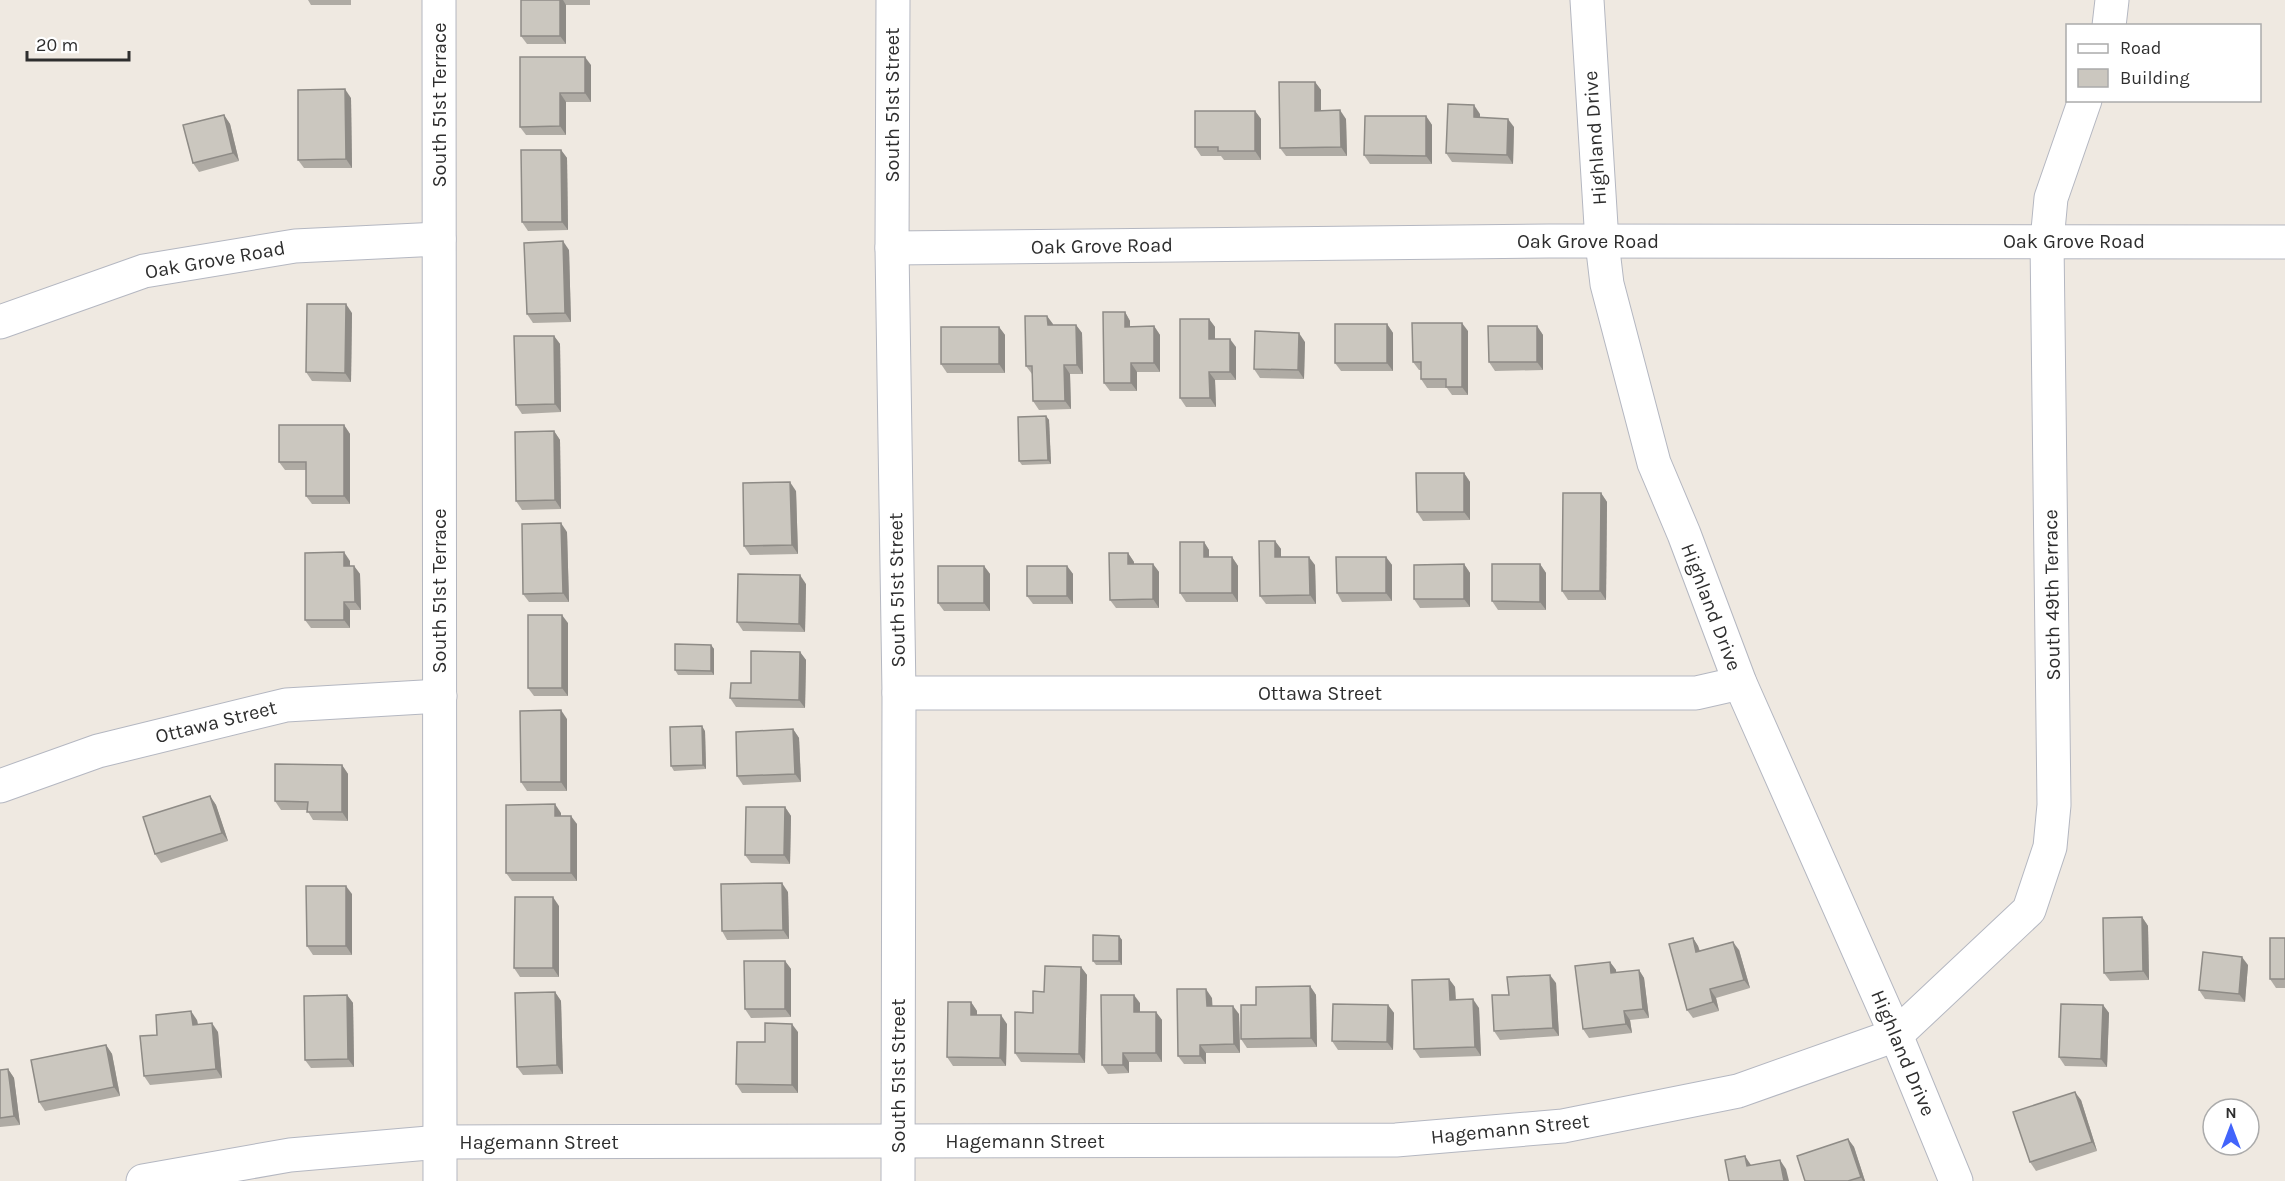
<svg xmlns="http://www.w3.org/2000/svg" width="2285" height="1181" viewBox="0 0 2285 1181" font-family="Karla,sans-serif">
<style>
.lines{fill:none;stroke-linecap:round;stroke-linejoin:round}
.minor-casing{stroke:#b4b7c1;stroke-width:35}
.minor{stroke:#fff;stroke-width:33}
.wall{fill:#afaba4}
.shaded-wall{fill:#8e8b86}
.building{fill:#cbc7bf;stroke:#8e8b86;stroke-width:1.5}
.labels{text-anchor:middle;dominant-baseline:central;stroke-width:4.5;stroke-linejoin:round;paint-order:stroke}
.street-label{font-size:20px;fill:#2e2e2e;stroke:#fff}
</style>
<rect width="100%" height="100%" fill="#efe9e1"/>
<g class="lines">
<defs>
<g id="minor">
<polyline points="439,0 440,1181"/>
<polyline points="893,0 892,248 899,693 898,1181"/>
<polyline points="1587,0 1602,242 1607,284 1654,463 1684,534 1740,683 1896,1035 1956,1181"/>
<polyline points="2109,26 2112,0"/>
<polyline points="892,248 1549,241 2285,242"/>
<polyline points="0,322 144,271 295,246 439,239"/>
<polyline points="899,693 1696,693 1740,683"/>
<polyline points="0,786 98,751 286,705 440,696"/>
<polyline points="143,1181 290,1155 440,1142 1396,1140 1563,1126 1738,1091 1896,1035 2029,910 2050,847 2054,805 2047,241 2051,198 2085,100"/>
</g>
</defs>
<!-- minor casing -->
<use href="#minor" class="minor-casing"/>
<!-- minor -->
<use href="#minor" class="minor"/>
</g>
<!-- wall -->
<g class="wall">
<polygon points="308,0 351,0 351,5 311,5"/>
<polygon points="521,0 590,0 590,5 566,5 566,44 527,44 521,36"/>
<polygon points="591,65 591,102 566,102 566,135 526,135 520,127"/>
<polygon points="1315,82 1321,90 1321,111 1346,119 1347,156 1286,156 1280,148"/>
<polygon points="351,98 352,168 304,168 298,160"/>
<polygon points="1255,111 1261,119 1261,160 1224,160 1221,156 1201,156 1195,147"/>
<polygon points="1480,114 1480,118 1514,127 1513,164 1452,162 1446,153"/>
<polygon points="224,115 230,124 239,161 199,172 193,163"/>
<polygon points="1426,116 1432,125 1432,164 1370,164 1364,155"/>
<polygon points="561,150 567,158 568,230 528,231 522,222"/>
<polygon points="569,250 571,322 533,323 527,314"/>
<polygon points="1125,312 1130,321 1130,327 1154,326 1160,335 1160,372 1137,372 1137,391 1110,391 1104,383"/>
<polygon points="352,313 351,382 312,381 306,372"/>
<polygon points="1047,316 1053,325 1076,325 1082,333 1083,374 1070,374 1071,409 1039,410 1033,401 1032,374 1026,366"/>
<polygon points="1209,319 1215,327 1215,339 1236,347 1236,380 1215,380 1216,407 1186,407 1180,398"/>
<polygon points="1387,324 1393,333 1393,371 1341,371 1335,363"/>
<polygon points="1537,326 1543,335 1543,370 1495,371 1489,362"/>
<polygon points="999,327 1005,335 1005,373 947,373 941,364"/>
<polygon points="1468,331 1468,395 1452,395 1447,388 1427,388 1421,379 1421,370 1419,370 1413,362"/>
<polygon points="554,336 560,344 561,412 522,414 516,405"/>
<polygon points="1305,342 1304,379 1260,378 1254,369"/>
<polygon points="1046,416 1049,420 1051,464 1022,465 1019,461"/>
<polygon points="344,425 350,434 350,504 312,504 306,496 306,470 285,470 279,462"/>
<polygon points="554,431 560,440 561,509 522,510 516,501"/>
<polygon points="1464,473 1470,482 1470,520 1423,521 1417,512"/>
<polygon points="796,491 798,554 750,555 744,546"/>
<polygon points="1601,493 1607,502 1606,600 1568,600 1562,591"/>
<polygon points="567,532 569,602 529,602 523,594"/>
<polygon points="1275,541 1281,549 1281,557 1315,565 1316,604 1266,604 1260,596"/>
<polygon points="1204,542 1209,550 1209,557 1232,557 1238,566 1238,602 1186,602 1180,593"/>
<polygon points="1128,553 1134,562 1134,564 1153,564 1159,572 1159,608 1116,608 1110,600"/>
<polygon points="1386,557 1392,565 1392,601 1342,602 1337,593"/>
<polygon points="350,561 350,566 354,566 360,574 361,610 350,610 350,628 311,628 305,620"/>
<polygon points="1464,564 1470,573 1470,607 1420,608 1414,599"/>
<polygon points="1540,564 1546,573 1546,610 1498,610 1492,601"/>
<polygon points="984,566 990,574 990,611 944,611 938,603"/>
<polygon points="1067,566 1073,574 1073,604 1033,604 1027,596"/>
<polygon points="806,584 805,632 743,631 737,622"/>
<polygon points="568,623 568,696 534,696 528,688"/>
<polygon points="711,645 714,649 714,675 678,675 675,670"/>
<polygon points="800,652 806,660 805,708 736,707 730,698 751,683"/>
<polygon points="567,719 567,791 527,791 521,782"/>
<polygon points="793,729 799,738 801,782 743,785 737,776"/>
<polygon points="705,731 706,769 674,771 671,766"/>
<polygon points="342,765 348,774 348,821 313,820 307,810 281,810 275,801"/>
<polygon points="210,796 216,805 228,841 161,863 155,854"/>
<polygon points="785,807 791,816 790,864 751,863 745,855"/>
<polygon points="561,813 561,816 577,824 577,881 512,881 506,873"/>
<polygon points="788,892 789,939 727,940 722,931"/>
<polygon points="352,894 352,955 313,955 307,946"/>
<polygon points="559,906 559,977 520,977 514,968"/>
<polygon points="2142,917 2148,926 2149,980 2110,981 2104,973"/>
<polygon points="1119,936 1122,940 1122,965 1096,965 1093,961"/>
<polygon points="1693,938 1698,946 1700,951 1739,950 1750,988 1716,998 1719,1011 1693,1018 1687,1010"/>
<polygon points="2285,938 2285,988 2276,988 2270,979"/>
<polygon points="785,961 791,969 791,1017 751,1018 745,1009"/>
<polygon points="1610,962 1616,970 1616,973 1639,970 1644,978 1649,1018 1630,1020 1632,1033 1589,1038 1583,1029"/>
<polygon points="2248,965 2245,1002 2205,999 2199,990"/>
<polygon points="1081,967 1087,975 1085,1063 1021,1062 1015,1053 1044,992"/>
<polygon points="1449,979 1455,987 1456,999 1479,1008 1481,1056 1420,1058 1414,1049"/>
<polygon points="1556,983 1559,1036 1500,1040 1494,1031 1509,995"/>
<polygon points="1310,986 1316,995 1317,1047 1247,1048 1241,1039 1256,1005"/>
<polygon points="555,992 561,1001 563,1074 523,1075 517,1067"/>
<polygon points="347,995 353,1003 354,1067 311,1068 305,1060"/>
<polygon points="1212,998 1212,1006 1239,1014 1240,1053 1206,1053 1206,1064 1184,1064 1178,1056"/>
<polygon points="971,1002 977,1011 977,1015 1007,1024 1006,1066 953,1066 947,1057"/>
<polygon points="1140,1003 1140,1012 1156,1012 1162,1020 1162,1062 1129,1062 1129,1073 1108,1074 1102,1065"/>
<polygon points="1388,1005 1394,1013 1393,1050 1338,1050 1332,1041"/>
<polygon points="2103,1005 2109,1013 2107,1067 2065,1066 2059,1057"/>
<polygon points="197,1020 198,1024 218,1032 222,1078 150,1085 144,1076 157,1035"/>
<polygon points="798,1032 798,1093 742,1093 736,1084 765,1042"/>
<polygon points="106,1045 112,1054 120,1096 45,1111 39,1102"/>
<polygon points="8,1069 14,1078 20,1125 0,1127 0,1070"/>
<polygon points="2081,1100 2097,1151 2036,1171 2030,1162"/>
<polygon points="1848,1139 1854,1147 1865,1181 1805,1181"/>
</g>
<!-- shaded-wall -->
<g class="shaded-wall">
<polygon points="560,0 563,0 566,5 566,44 560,36"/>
<polygon points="585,57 591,65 591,102 585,93"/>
<polygon points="1315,82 1321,90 1321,119 1315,111"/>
<polygon points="345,89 351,98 352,168 346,159"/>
<polygon points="560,93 566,102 566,135 560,126"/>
<polygon points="1474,105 1480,114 1480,126 1474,117"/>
<polygon points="1340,110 1346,119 1347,156 1341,147"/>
<polygon points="1255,111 1261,119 1261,160 1255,151"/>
<polygon points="224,115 230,124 239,161 233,153"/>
<polygon points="1426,116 1432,125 1432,164 1426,156"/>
<polygon points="1508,119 1514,127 1513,164 1507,155"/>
<polygon points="561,150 567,158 568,230 562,222"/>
<polygon points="563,241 569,250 571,322 565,313"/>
<polygon points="346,304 352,313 351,382 345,373"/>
<polygon points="1125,312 1130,321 1130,335 1125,327"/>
<polygon points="1047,316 1053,324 1054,334 1048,325"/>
<polygon points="1209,319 1215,327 1215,347 1209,339"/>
<polygon points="1462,323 1468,331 1468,395 1462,387"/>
<polygon points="1387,324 1393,333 1393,371 1387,363"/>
<polygon points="1076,325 1082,333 1083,374 1077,365"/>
<polygon points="1154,326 1160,335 1160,372 1154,363"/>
<polygon points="1537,326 1543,335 1543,370 1537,362"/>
<polygon points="999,327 1005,335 1005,373 999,364"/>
<polygon points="1299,333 1305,342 1304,379 1298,370"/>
<polygon points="554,336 560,344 561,412 555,404"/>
<polygon points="1230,339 1236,347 1236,380 1230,372"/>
<polygon points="1131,363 1137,372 1137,391 1131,383"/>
<polygon points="1064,365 1070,374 1071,409 1065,401"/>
<polygon points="1209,372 1215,380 1216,407 1210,398"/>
<polygon points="1046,416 1049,420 1051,464 1048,460"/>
<polygon points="344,425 350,434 350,504 344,496"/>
<polygon points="554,431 560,440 561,509 555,500"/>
<polygon points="1464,473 1470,482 1470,520 1464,512"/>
<polygon points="790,482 796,491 798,554 792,545"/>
<polygon points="1601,493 1607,502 1606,600 1600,591"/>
<polygon points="561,523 567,532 569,602 563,593"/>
<polygon points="1275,541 1281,549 1281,565 1275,557"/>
<polygon points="1204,542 1209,550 1209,566 1204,557"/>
<polygon points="344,552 350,561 350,574 344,566"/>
<polygon points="1128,553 1134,562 1134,573 1128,564"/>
<polygon points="1232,557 1238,566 1238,602 1232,593"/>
<polygon points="1309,557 1315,565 1316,604 1310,595"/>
<polygon points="1386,557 1392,565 1392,601 1386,593"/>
<polygon points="1153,564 1159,572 1159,608 1153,599"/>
<polygon points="1464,564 1470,573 1470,607 1464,599"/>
<polygon points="1540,564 1546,573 1546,610 1540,602"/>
<polygon points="354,566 360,574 361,610 355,602"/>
<polygon points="984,566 990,574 990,611 984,603"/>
<polygon points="1067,566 1073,574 1073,604 1067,596"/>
<polygon points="800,575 806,584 805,632 799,624"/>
<polygon points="344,602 350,610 350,628 344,620"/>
<polygon points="562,615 568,623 568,696 562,688"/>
<polygon points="711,645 714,649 714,675 711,671"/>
<polygon points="800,652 806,660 805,708 799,700"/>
<polygon points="561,710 567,719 567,791 561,782"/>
<polygon points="702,726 705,731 706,769 703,765"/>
<polygon points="793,729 799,738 801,782 795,774"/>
<polygon points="342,765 348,774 348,821 342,812"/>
<polygon points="210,796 216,805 228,841 222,833"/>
<polygon points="555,804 561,813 561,825 555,816"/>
<polygon points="785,807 791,816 790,864 784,855"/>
<polygon points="571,816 577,824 577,881 571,873"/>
<polygon points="782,883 788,892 789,939 783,930"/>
<polygon points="346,886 352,894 352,955 346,946"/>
<polygon points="553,897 559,906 559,977 553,968"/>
<polygon points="2142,917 2148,926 2149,980 2143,971"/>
<polygon points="1119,936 1122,940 1122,965 1119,961"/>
<polygon points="1693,938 1698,946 1702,960 1696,952"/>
<polygon points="1733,942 1739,950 1750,988 1744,980"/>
<polygon points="2242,957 2248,965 2245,1002 2239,994"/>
<polygon points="785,961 791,969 791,1017 785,1009"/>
<polygon points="1610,962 1616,970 1617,982 1611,973"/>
<polygon points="1081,967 1087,975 1085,1063 1079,1054"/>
<polygon points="1639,970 1644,978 1649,1018 1643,1009"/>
<polygon points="1550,975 1556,983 1559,1036 1553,1028"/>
<polygon points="1449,979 1455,987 1456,1008 1450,1000"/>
<polygon points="1310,986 1316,995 1317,1047 1311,1038"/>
<polygon points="1206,989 1212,998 1213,1014 1207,1006"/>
<polygon points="1710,989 1716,998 1719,1011 1713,1002"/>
<polygon points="555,992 561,1001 563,1074 557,1065"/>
<polygon points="347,995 353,1003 354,1067 348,1059"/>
<polygon points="1134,995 1140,1003 1140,1020 1134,1012"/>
<polygon points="1473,999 1479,1008 1481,1056 1475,1047"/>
<polygon points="971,1002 977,1011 977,1023 971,1015"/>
<polygon points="1388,1005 1394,1013 1393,1050 1387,1042"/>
<polygon points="2103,1005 2109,1013 2107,1067 2101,1059"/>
<polygon points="1233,1006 1239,1014 1240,1053 1234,1044"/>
<polygon points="191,1011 197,1020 199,1033 193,1025"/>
<polygon points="1624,1011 1630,1020 1632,1033 1626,1024"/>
<polygon points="1156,1012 1162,1020 1162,1062 1156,1053"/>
<polygon points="1001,1015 1007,1024 1006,1066 1000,1058"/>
<polygon points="212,1023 218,1032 222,1078 216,1069"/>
<polygon points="792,1024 798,1032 798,1093 792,1085"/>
<polygon points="106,1045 112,1054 120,1096 114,1087"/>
<polygon points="1200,1045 1206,1053 1206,1064 1200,1056"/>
<polygon points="1123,1053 1129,1062 1129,1073 1123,1065"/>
<polygon points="8,1069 14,1078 20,1125 14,1116"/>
<polygon points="2075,1092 2081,1100 2097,1151 2092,1142"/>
<polygon points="1848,1139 1854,1147 1865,1181 1863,1181 1861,1177"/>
<polygon points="1745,1156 1751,1165 1753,1175 1747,1166"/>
<polygon points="1780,1160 1786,1169 1789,1181 1784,1181"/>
</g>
<!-- building -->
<g class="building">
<rect x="521" y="0" width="39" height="36"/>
<polygon points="520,57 585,57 585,93 560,93 560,126 520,127"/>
<polygon points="1279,82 1315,82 1315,111 1340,110 1341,147 1280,148"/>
<polygon points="345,89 346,159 298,160 298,90"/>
<polygon points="1448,104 1474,105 1474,117 1508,119 1507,155 1446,153"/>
<polygon points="1195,111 1255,111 1255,151 1218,151 1218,147 1195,147"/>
<polygon points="224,115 233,153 193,163 183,125"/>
<polygon points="1365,116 1426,116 1426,156 1364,155"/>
<polygon points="521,150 561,150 562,222 522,222"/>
<polygon points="563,241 565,313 527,314 524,243"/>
<polygon points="307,304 346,304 345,373 306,372"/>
<polygon points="1103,312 1125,312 1125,327 1154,326 1154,363 1131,363 1131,383 1104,383"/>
<polygon points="1025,316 1047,316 1048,325 1076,325 1077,365 1064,365 1065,401 1033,401 1032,366 1026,366"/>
<polygon points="1180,319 1209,319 1209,339 1230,339 1230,372 1209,372 1210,398 1180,398"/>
<polygon points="1412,323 1462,323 1462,387 1446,387 1446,379 1421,379 1421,362 1413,362"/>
<rect x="1335" y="324" width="52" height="39"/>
<polygon points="1488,326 1537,326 1537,362 1489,362"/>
<rect x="941" y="327" width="58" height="37"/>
<polygon points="1255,331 1299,333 1298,370 1254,369"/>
<polygon points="514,336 554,336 555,404 516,405"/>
<polygon points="1046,416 1048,460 1019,461 1018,417"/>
<polygon points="279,425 344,425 344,496 306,496 306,462 279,462"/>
<polygon points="554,431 555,500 516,501 515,432"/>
<polygon points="1416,473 1464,473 1464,512 1417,512"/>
<polygon points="790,482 792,545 744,546 743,483"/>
<polygon points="1563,493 1601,493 1600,591 1562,591"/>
<polygon points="561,523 563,593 523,594 522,524"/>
<polygon points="1259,541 1275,541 1275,557 1309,557 1310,595 1260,596"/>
<polygon points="1180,542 1204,542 1204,557 1232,557 1232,593 1180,593"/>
<polygon points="344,552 344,566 354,566 355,602 344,602 344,620 305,620 305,553"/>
<polygon points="1109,553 1128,553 1128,564 1153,564 1153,599 1110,600"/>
<polygon points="1336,557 1386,557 1386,593 1337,593"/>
<polygon points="1464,564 1464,599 1414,599 1414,565"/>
<polygon points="1492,564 1540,564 1540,602 1492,601"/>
<rect x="938" y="566" width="46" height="37"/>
<rect x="1027" y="566" width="40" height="30"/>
<polygon points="738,574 800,575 799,624 737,622"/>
<rect x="528" y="615" width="34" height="73"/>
<polygon points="675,644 711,645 711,671 675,670"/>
<polygon points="751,651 800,652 799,700 730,698 731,683 751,683"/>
<polygon points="561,710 561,782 521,782 520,711"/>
<polygon points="702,726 703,765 671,766 670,727"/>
<polygon points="793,729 795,774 737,776 736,732"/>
<polygon points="275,764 342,765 342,812 307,812 308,802 275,801"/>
<polygon points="210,796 222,833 155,854 143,817"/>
<polygon points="555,804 555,816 571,816 571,873 506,873 506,805"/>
<polygon points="746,807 785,807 784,855 745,855"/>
<polygon points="782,883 783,930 722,931 721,884"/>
<polygon points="306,886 346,886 346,946 307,946"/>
<polygon points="515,897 553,897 553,968 514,968"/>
<polygon points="2142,917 2143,971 2104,973 2103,918"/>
<polygon points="1093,935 1119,936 1119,961 1093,961"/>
<polygon points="1693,938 1696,952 1733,942 1744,980 1710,989 1713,1002 1687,1010 1669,944"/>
<rect x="2270" y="938" width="15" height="41"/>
<polygon points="2203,952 2242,957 2239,994 2199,990"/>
<polygon points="744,961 785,961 785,1009 745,1009"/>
<polygon points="1610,962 1611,973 1639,970 1643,1009 1624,1011 1626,1024 1583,1029 1575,966"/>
<polygon points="1045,966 1081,967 1079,1054 1015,1053 1015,1012 1033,1013 1033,991 1044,992"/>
<polygon points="1550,975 1553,1028 1494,1031 1492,995 1509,995 1507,977"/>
<polygon points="1449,979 1450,1000 1473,999 1475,1047 1414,1049 1412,980"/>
<polygon points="1310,986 1311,1038 1241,1039 1241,1005 1256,1005 1256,987"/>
<polygon points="1177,989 1206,989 1207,1006 1233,1006 1234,1044 1200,1045 1200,1056 1178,1056"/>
<polygon points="555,992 557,1065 517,1067 515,993"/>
<polygon points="347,995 348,1059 305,1060 304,996"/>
<polygon points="1101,995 1134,995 1134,1012 1156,1012 1156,1053 1123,1053 1123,1065 1102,1065"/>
<polygon points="948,1002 971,1002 971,1015 1001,1015 1000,1058 947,1057"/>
<polygon points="1333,1004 1388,1005 1387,1042 1332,1041"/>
<polygon points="2061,1004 2103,1005 2101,1059 2059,1057"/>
<polygon points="191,1011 193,1025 212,1023 216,1069 144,1076 140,1036 157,1035 156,1015"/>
<polygon points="765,1023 792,1024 792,1085 736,1084 737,1042 765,1042"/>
<polygon points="106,1045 114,1087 39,1102 31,1060"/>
<polygon points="8,1069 14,1116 0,1118 0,1070"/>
<polygon points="2075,1092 2092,1142 2030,1162 2013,1112"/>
<polygon points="1848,1139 1861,1177 1848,1181 1805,1181 1797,1156"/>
<polygon points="1745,1156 1747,1166 1780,1160 1784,1181 1729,1181 1725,1160"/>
</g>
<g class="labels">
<!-- street labels -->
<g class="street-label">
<text transform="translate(439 105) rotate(-90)">South 51st Terrace</text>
<text transform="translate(892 105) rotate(-90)">South 51st Street</text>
<text transform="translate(1595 138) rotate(-94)">Highland Drive</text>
<text x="1588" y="241">Oak Grove Road</text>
<text x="2074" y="241">Oak Grove Road</text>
<text transform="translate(1102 246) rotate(-1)">Oak Grove Road</text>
<text transform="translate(215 260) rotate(-10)">Oak Grove Road</text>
<text transform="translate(897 590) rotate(-91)">South 51st Street</text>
<text transform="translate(439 591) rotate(-90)">South 51st Terrace</text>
<text transform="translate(2052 595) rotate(-91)">South 49th Terrace</text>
<text transform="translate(1711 607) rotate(69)">Highland Drive</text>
<text x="1320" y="693">Ottawa Street</text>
<text transform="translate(216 722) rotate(-14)">Ottawa Street</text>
<text transform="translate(1903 1053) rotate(67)">Highland Drive</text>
<text transform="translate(898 1076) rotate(-90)">South 51st Street</text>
<text transform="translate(1510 1129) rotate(-6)">Hagemann Street</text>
<text x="1025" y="1141">Hagemann Street</text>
<text x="539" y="1142">Hagemann Street</text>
</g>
</g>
<!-- legend -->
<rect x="2066" y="24" width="195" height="78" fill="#ffffff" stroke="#ababab" stroke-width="1.5"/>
<rect x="2078" y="44" width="30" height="9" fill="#ffffff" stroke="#ababab" stroke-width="1.5"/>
<text x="2120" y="54" font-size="18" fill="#2e2e2e">Road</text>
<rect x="2078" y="69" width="30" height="18" fill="#cbc7bf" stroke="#ababab" stroke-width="1.5"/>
<text x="2120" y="84" font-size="18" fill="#2e2e2e">Building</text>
<!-- north arrow -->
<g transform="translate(2231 1127)"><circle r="28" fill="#ffffff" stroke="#ababab" stroke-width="1.5"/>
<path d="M0-4.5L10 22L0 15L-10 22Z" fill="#4264fb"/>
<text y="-9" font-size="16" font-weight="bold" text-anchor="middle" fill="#2e2e2e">N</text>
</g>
<!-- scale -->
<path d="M27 51v9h102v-9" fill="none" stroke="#2e2e2e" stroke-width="3"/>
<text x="36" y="51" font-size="18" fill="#2e2e2e" stroke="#ffffff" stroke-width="4.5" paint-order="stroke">20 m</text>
</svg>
